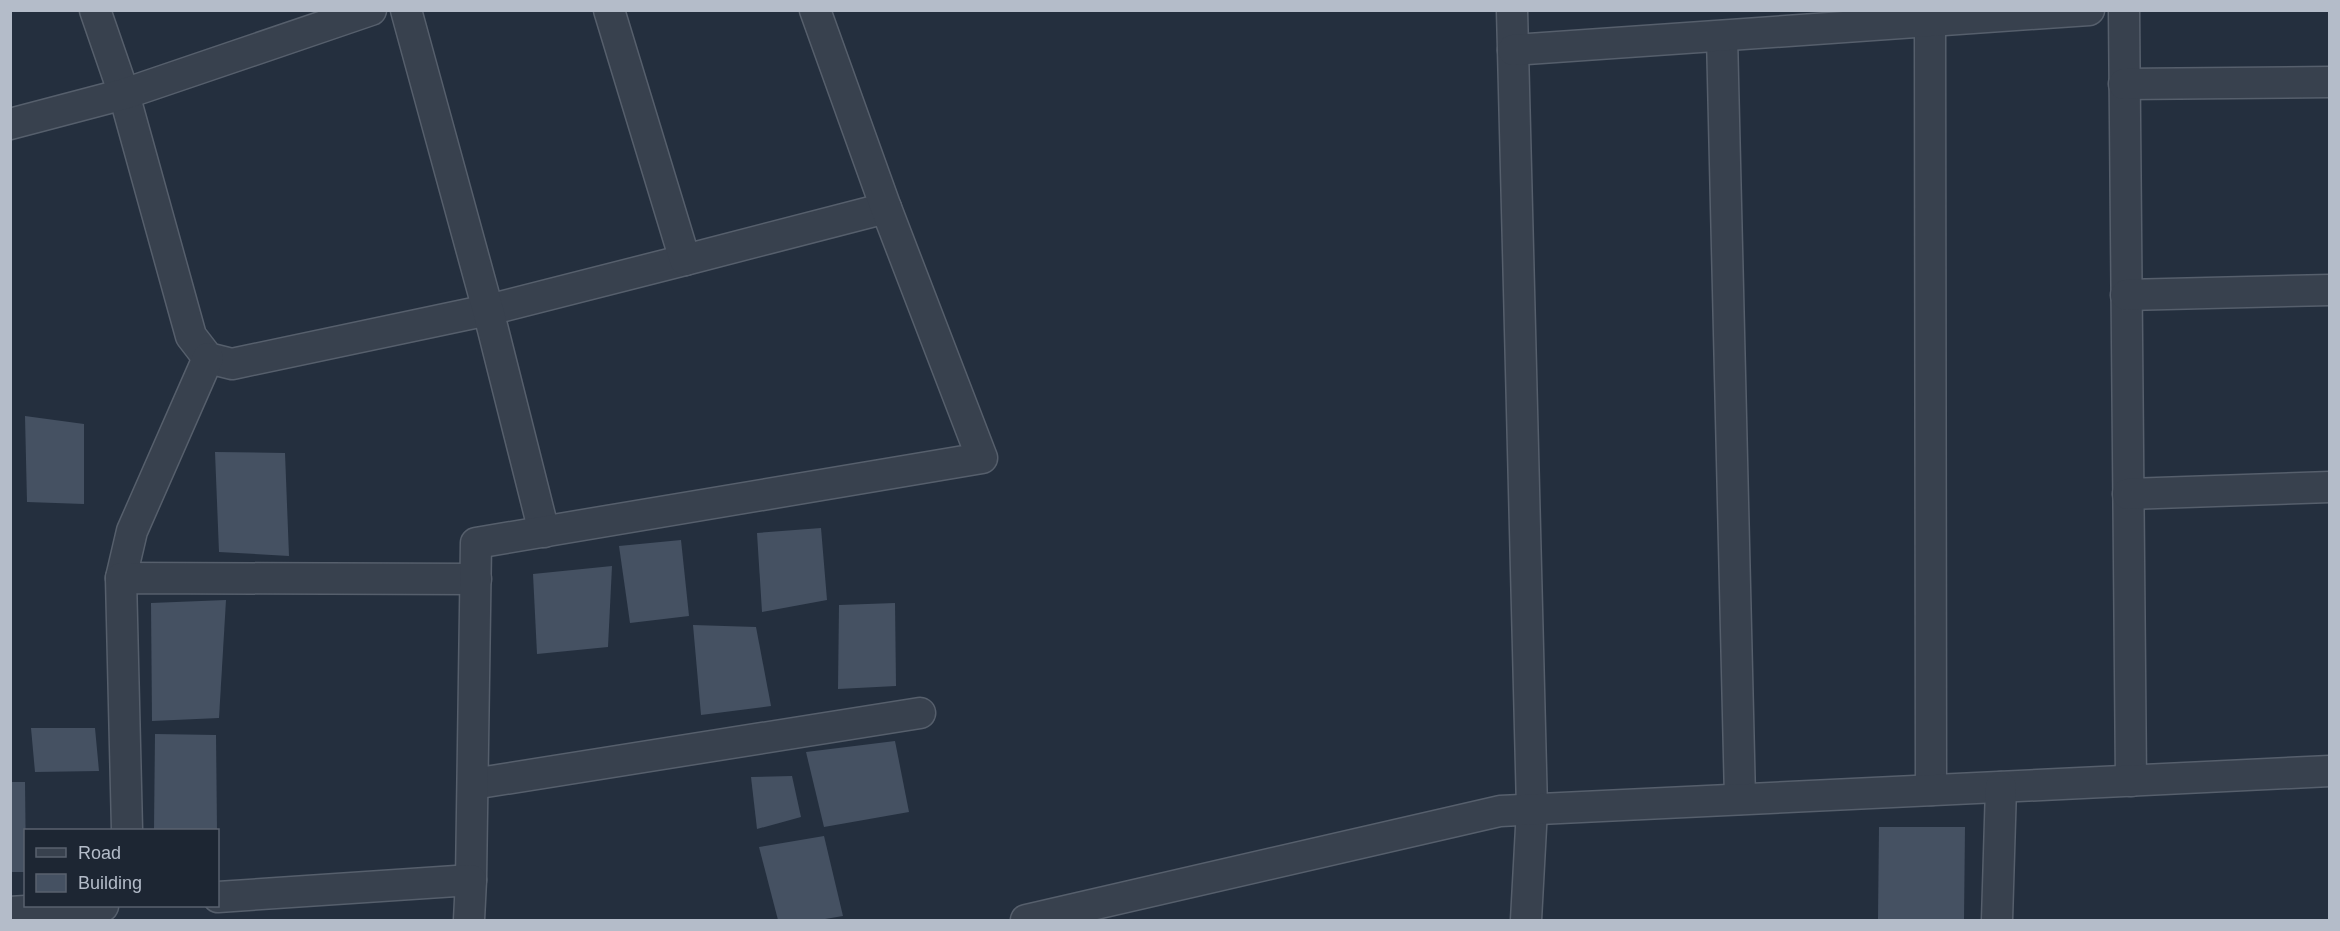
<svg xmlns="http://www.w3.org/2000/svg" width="2340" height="931" viewBox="0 0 2340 931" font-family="Helvetica,sans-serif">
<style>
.building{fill:#455162}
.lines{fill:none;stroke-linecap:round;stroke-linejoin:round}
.street-casing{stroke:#565f6c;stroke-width:33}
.street{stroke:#38414e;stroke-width:30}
</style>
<rect width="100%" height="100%" fill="#242f3e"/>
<!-- building -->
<g class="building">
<polygon points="25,416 84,424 84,504 27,502"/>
<polygon points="215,452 285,453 289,556 219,552"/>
<polygon points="821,528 827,600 762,612 757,533"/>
<polygon points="681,540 689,616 630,623 619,546"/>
<polygon points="612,566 608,647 537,654 533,574"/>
<polygon points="226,600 219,718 152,721 151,603"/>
<polygon points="895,603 896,686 838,689 839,605"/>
<polygon points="693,625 756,627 771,706 701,715"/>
<polygon points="31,728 95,728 99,771 35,772"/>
<polygon points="155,734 216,735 217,830 154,830"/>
<polygon points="895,741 909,812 824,827 806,752"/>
<polygon points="792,776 801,817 757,829 751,777"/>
<polygon points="10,782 25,782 26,872 10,872"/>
<polygon points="1879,827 1965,827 1964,919 1878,919"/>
<polygon points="824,836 843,916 819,920 778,920 759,847"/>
</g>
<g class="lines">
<defs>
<g id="street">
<polyline points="95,10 124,94 191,336 208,358 232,364 488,310 685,260"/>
<polyline points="406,10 488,310 544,532"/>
<polyline points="609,10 685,260 886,208"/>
<polyline points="1512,10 1532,809 1526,920"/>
<polyline points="2124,10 2131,781"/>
<polyline points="1930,21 1931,790"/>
<polyline points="1722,36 1740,799"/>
<polyline points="1513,50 2089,10"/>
<polyline points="2124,84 2330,82"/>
<polyline points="10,124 124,94 371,10"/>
<polyline points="2126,295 2330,290"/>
<polyline points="2128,494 2330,487"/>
<polyline points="121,578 132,531 208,358"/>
<polyline points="473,784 920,713"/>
<polyline points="127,830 121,578 476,579"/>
<polyline points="471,880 476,543 982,458 886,208 815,10"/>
<polyline points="218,897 471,880 469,920"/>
<polyline points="10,912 103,906"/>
<polyline points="1026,920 1500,811 2330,771"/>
<polyline points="1997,920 2001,787"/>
</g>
</defs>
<!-- street casing -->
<use href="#street" class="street-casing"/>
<!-- street -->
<use href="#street" class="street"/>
</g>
<!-- border -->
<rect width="2340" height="931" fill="none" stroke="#b4bcc9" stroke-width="24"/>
<!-- legend -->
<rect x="24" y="829" width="195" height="78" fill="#1d2633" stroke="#59626f" stroke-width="1.5"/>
<rect x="36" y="848" width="30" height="9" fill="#38414e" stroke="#59626f" stroke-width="1.5"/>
<text x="78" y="859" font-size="18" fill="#b4bcc9">Road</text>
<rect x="36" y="874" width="30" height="18" fill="#455162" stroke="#59626f" stroke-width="1.5"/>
<text x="78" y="889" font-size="18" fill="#b4bcc9">Building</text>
</svg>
